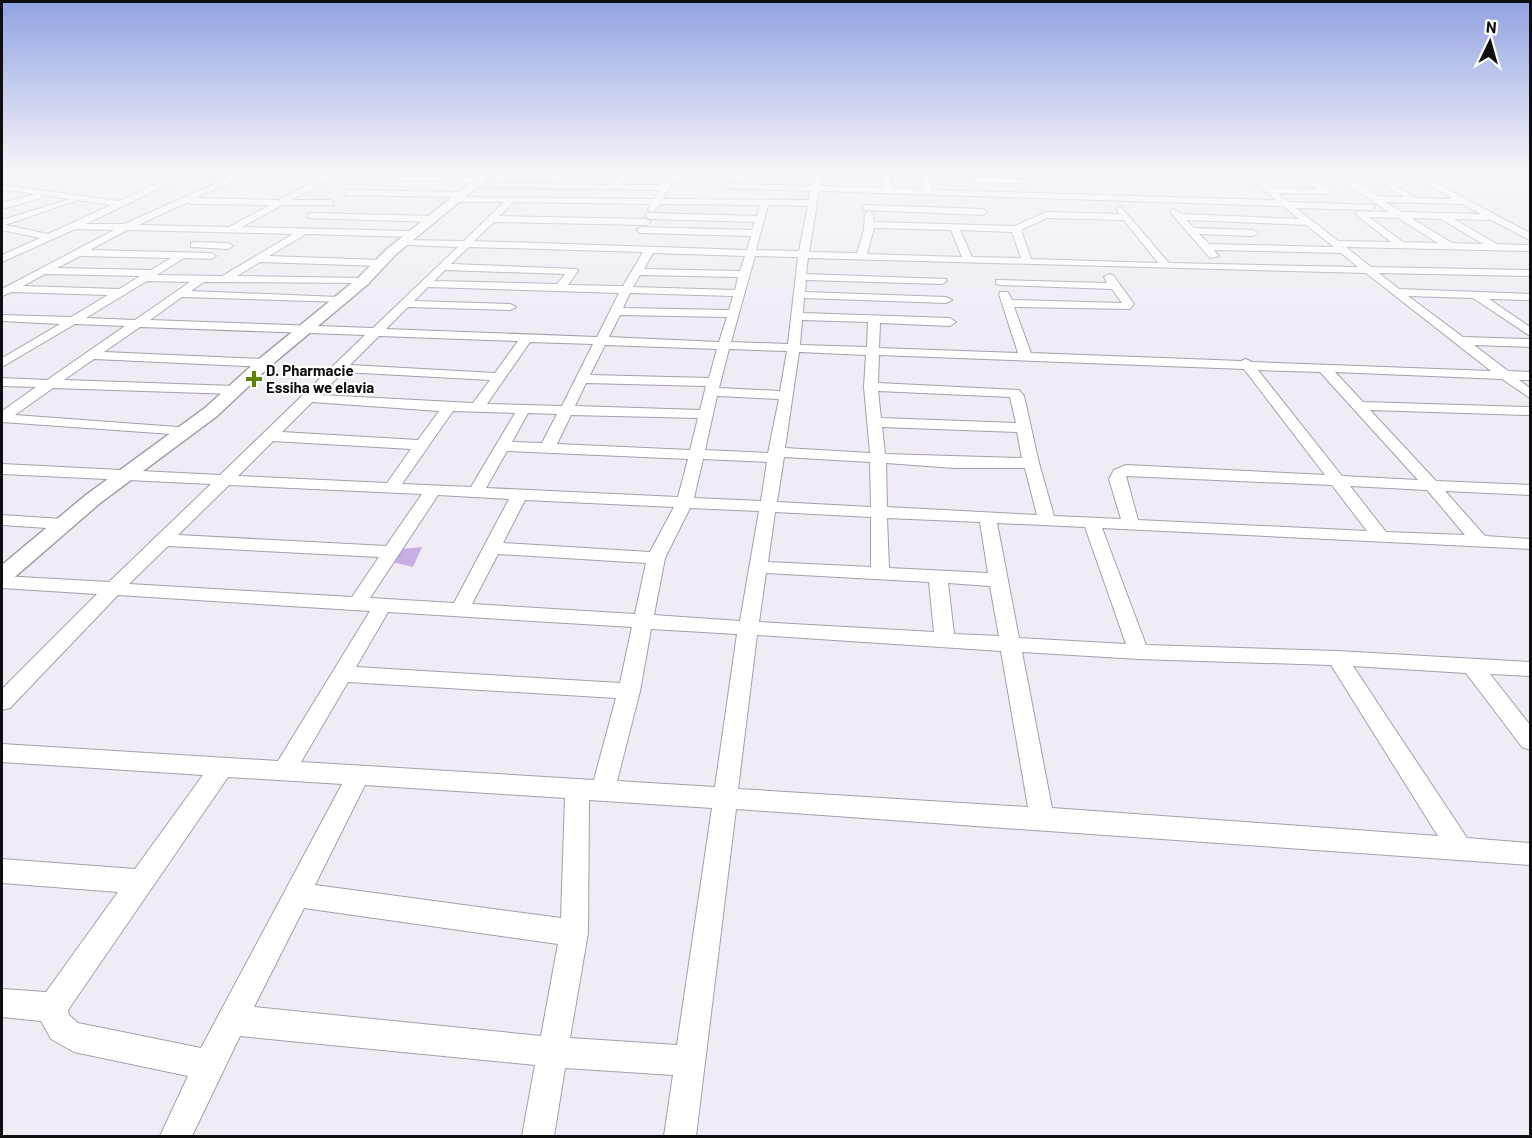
<svg xmlns="http://www.w3.org/2000/svg" width="1532" height="1138" viewBox="0 0 1532 1138" font-family="Barlow,sans-serif">
<style>
.green{fill:#c9aee4}
.lines{fill:none;stroke-linecap:round;stroke-linejoin:round}
.minor-casing{stroke:#a4a0a9;stroke-width:2}
.tertiary-casing{stroke:#a4a0a9;stroke-width:3}
.minor{fill:#fff;fill-rule:evenodd}
.tertiary{fill:#fff;fill-rule:evenodd}
.poi-dot{fill:#5e8303;stroke:#fff;stroke-width:2}
.labels{text-anchor:middle;dominant-baseline:central;stroke-width:4.5;stroke-linejoin:round;paint-order:stroke}
.far-poi-label{font-size:15px;font-weight:bold;fill:#0f0e11;stroke:#fff;text-anchor:start}
</style>
<rect width="100%" height="100%" fill="#f0ebf5"/>
<!-- green -->
<polygon class="green" points="422,547 413,567 392,562 402,549"/>
<g class="lines">
<defs>
<g id="minor">
<polygon points="8,172 20,172 2,178 2,174"/>
<path d="M 125,172 L 482,178 L 479,182 L 328,179 L 291,200 L 331,200 L 334,205 L 282,205 L 242,227 L 412,231 L 417,234 L 412,237 L 306,234 L 269,256 L 380,260 L 385,263 L 380,266 L 260,262 L 237,276 L 363,278 L 367,279 L 367,283 L 204,282 L 191,291 L 339,297 L 345,300 L 343,302 L 182,297 L 150,320 L 373,328 L 458,247 L 406,245 L 401,242 L 403,240 L 464,241 L 504,202 L 455,202 L 452,197 L 344,195 L 347,190 L 460,192 L 463,197 L 654,199 L 659,190 L 473,187 L 469,185 L 473,183 L 612,185 L 623,172 L 631,172 L 620,185 L 662,185 L 666,178 L 665,172 L 673,172 L 674,176 L 730,176 L 734,178 L 730,180 L 673,180 L 663,199 L 809,200 L 810,191 L 730,188 L 726,186 L 730,184 L 812,186 L 818,172 L 826,172 L 820,186 L 884,188 L 882,172 L 890,172 L 893,188 L 924,189 L 919,172 L 927,172 L 932,190 L 1276,200 L 1242,172 L 1251,172 L 1271,188 L 1317,189 L 1292,172 L 1301,172 L 1330,190 L 1330,194 L 1277,193 L 1289,202 L 1374,205 L 1375,207 L 1371,210 L 1296,208 L 1338,241 L 1391,242 L 1355,214 L 1359,211 L 1389,212 L 1328,172 L 1337,172 L 1377,196 L 1404,197 L 1365,172 L 1374,172 L 1415,198 L 1453,199 L 1405,172 L 1415,172 L 1530,233 L 1530,240 L 1491,220 L 1454,219 L 1497,244 L 1530,245 L 1530,251 L 1346,247 L 1371,267 L 1530,270 L 1530,276 L 1379,273 L 1399,289 L 1530,294 L 1530,300 L 1489,299 L 1530,327 L 1530,336 L 1473,298 L 1408,296 L 1463,337 L 1530,339 L 1530,347 L 1474,345 L 1508,371 L 1530,372 L 1530,380 L 1519,380 L 1530,388 L 1530,398 L 1502,379 L 1335,372 L 1363,402 L 1530,407 L 1530,415 L 1370,410 L 1436,481 L 1530,485 L 1530,495 L 1445,491 L 1485,536 L 1530,539 L 1530,549 L 1102,528 L 1146,645 L 1337,651 L 1530,662 L 1530,676 L 1490,674 L 1530,725 L 1530,750 L 1522,747 L 1466,673 L 1353,666 L 1467,838 L 1530,843 L 1530,865 L 736,809 L 696,1136 L 664,1136 L 673,1075 L 565,1068 L 554,1136 L 522,1136 L 535,1065 L 240,1036 L 192,1136 L 160,1136 L 188,1076 L 74,1052 L 51,1039 L 41,1021 L 2,1017 L 2,989 L 46,992 L 118,892 L 2,883 L 2,859 L 135,869 L 203,775 L 2,762 L 2,744 L 278,761 L 370,611 L 118,595 L 10,708 L 2,710 L 2,689 L 97,594 L 2,588 L 2,576 L 109,582 L 211,484 L 2,474 L 2,464 L 220,475 L 365,335 L 140,327 L 104,352 L 264,359 L 270,363 L 264,367 L 94,359 L 64,380 L 235,386 L 242,390 L 235,394 L 53,388 L 15,415 L 191,428 L 193,431 L 186,435 L 2,422 L 2,411 L 36,387 L 2,386 L 2,378 L 47,380 L 125,326 L 75,324 L 2,367 L 2,358 L 60,324 L 2,321 L 2,315 L 71,317 L 108,295 L 12,292 L 2,296 L 2,289 L 114,230 L 75,229 L 2,262 L 2,255 L 40,238 L 2,230 L 2,220 L 70,199 L 42,195 L 41,198 L 2,209 L 2,203 L 35,194 L 2,189 L 2,185 L 119,201 L 176,175 ZM 185,176 L 230,177 L 124,224 L 86,224 ZM 240,177 L 318,179 L 279,200 L 196,198 ZM 819,191 L 1283,206 L 1299,219 L 1181,214 L 1174,209 L 1170,212 L 1210,258 L 1219,256 L 1214,250 L 1341,253 L 1358,267 L 1169,263 L 1120,206 L 1116,209 L 1119,214 L 1046,212 L 1015,226 L 874,222 L 873,214 L 869,211 L 865,214 L 864,230 L 857,253 L 809,252 ZM 78,200 L 111,205 L 48,234 L 5,225 ZM 188,202 L 192,204 L 270,205 L 229,227 L 138,225 ZM 514,202 L 651,204 L 648,210 L 652,213 L 660,204 L 760,205 L 757,216 L 649,213 L 645,216 L 649,219 L 755,222 L 752,230 L 641,227 L 636,230 L 641,233 L 751,236 L 747,250 L 474,241 L 494,222 L 646,225 L 651,222 L 646,219 L 499,216 ZM 1385,202 L 1462,204 L 1481,214 L 1402,212 ZM 768,205 L 808,206 L 799,251 L 756,250 ZM 1369,217 L 1398,218 L 1438,243 L 1403,242 ZM 1047,218 L 1124,220 L 1158,263 L 1031,259 L 1021,230 ZM 1411,218 L 1441,219 L 1483,244 L 1452,243 ZM 1186,220 L 1306,225 L 1334,247 L 1209,244 L 1199,234 L 1253,236 L 1258,233 L 1253,230 L 1194,228 ZM 874,228 L 951,230 L 962,257 L 867,254 ZM 127,230 L 293,234 L 222,276 L 157,275 L 184,258 L 211,259 L 216,256 L 211,253 L 90,250 ZM 960,230 L 1012,232 L 1021,258 L 972,257 ZM 469,247 L 643,252 L 623,286 L 568,285 L 578,271 L 577,269 L 451,264 ZM 653,253 L 745,256 L 740,271 L 644,269 ZM 80,256 L 81,256 L 171,258 L 151,270 L 57,268 ZM 755,256 L 798,257 L 788,344 L 731,342 ZM 808,258 L 1366,273 L 1491,371 L 1252,362 L 1246,359 L 1241,361 L 1031,353 L 1014,307 L 1130,309 L 1134,304 L 1113,275 L 1109,274 L 1104,277 L 1107,283 L 996,280 L 996,284 L 1000,285 L 1112,289 L 1122,303 L 1012,300 L 1008,292 L 1000,292 L 999,294 L 1018,353 L 879,348 L 880,323 L 950,326 L 956,322 L 950,318 L 803,313 L 804,298 L 946,303 L 952,300 L 946,297 L 805,292 L 806,280 L 942,284 L 947,281 L 946,279 L 806,274 ZM 445,270 L 565,274 L 557,284 L 434,281 ZM 45,274 L 140,276 L 119,289 L 23,286 ZM 640,275 L 738,277 L 735,290 L 633,287 ZM 147,281 L 190,282 L 135,320 L 86,318 ZM 428,287 L 619,293 L 597,337 L 386,329 L 408,307 L 510,310 L 516,307 L 510,304 L 414,301 ZM 630,293 L 733,296 L 729,310 L 623,308 ZM 620,315 L 727,317 L 719,342 L 609,337 ZM 802,320 L 868,322 L 867,347 L 800,345 ZM 379,336 L 518,341 L 495,373 L 350,365 ZM 530,342 L 593,344 L 562,406 L 487,404 ZM 605,345 L 717,349 L 709,378 L 590,375 ZM 729,349 L 787,351 L 780,391 L 719,388 ZM 799,352 L 866,355 L 864,387 L 870,453 L 785,448 ZM 879,355 L 1244,369 L 1325,475 L 1126,465 L 1114,470 L 1109,479 L 1121,519 L 1054,516 L 1039,463 L 1024,396 L 1019,390 L 878,383 ZM 1258,370 L 1320,372 L 1418,480 L 1342,476 ZM 343,372 L 490,380 L 473,403 L 320,395 ZM 586,383 L 706,386 L 700,410 L 575,406 ZM 878,391 L 1010,397 L 1016,423 L 881,418 ZM 717,396 L 779,399 L 768,453 L 705,450 ZM 312,402 L 439,411 L 418,440 L 282,432 ZM 453,411 L 515,413 L 471,487 L 402,484 ZM 528,413 L 557,414 L 542,443 L 512,442 ZM 571,415 L 698,418 L 690,450 L 557,444 ZM 882,427 L 1017,432 L 1022,458 L 885,454 ZM 273,441 L 411,449 L 387,483 L 238,476 ZM 507,451 L 688,459 L 678,497 L 486,488 ZM 784,457 L 870,462 L 871,507 L 777,502 ZM 703,459 L 767,462 L 761,501 L 694,498 ZM 886,463 L 955,468 L 1025,468 L 1037,515 L 887,507 ZM 1126,476 L 1332,485 L 1367,531 L 1138,520 ZM 229,485 L 422,494 L 386,546 L 178,535 ZM 1350,486 L 1427,490 L 1465,535 L 1386,532 ZM 438,495 L 509,499 L 454,603 L 370,598 ZM 525,500 L 674,507 L 650,552 L 503,543 ZM 690,508 L 759,511 L 740,621 L 654,615 L 665,558 ZM 775,512 L 871,517 L 871,567 L 768,562 ZM 887,518 L 980,522 L 988,573 L 889,568 ZM 997,523 L 1085,527 L 1126,644 L 1019,638 ZM 168,546 L 379,557 L 352,597 L 129,584 ZM 498,554 L 646,563 L 635,614 L 472,604 ZM 766,573 L 929,582 L 934,632 L 759,622 ZM 948,583 L 990,586 L 999,636 L 954,634 ZM 388,612 L 632,627 L 620,683 L 356,667 ZM 651,629 L 737,634 L 715,787 L 617,781 L 640,691 ZM 757,635 L 1001,651 L 1028,807 L 738,789 ZM 1022,652 L 1139,659 L 1331,665 L 1438,836 L 1052,808 ZM 348,682 L 616,698 L 594,780 L 301,762 ZM 228,777 L 342,784 L 201,1048 L 78,1023 L 69,1015 L 68,1010 ZM 365,785 L 565,798 L 561,918 L 315,885 ZM 589,800 L 712,808 L 677,1045 L 570,1038 L 588,933 ZM 304,908 L 558,944 L 541,1036 L 254,1007 Z"/>
<polygon points="1001,172 1206,175 1210,177 1206,179 1005,174"/>
<polygon points="971,178 1021,179 1025,181 1021,183 968,182"/>
<polygon points="866,205 983,209 987,212 983,215 863,210 863,206"/>
<polygon points="311,213 432,216 437,219 432,222 308,218 308,214"/>
<polygon points="194,242 228,243 233,246 228,249 191,247 191,243"/>
<polygon points="2,515 62,519 70,524 62,529 2,525"/>
</g>
<polygon id="tertiary" points="484,172 495,172 395,255 368,284 270,366 217,416 100,503 10,581 2,583 2,565 86,495 205,408 258,360 358,278 387,249"/>
</defs>
<!-- minor casing -->
<use href="#minor" class="minor-casing"/>
<!-- tertiary casing -->
<use href="#tertiary" class="tertiary-casing"/>
<!-- minor -->
<use href="#minor" class="minor"/>
<!-- tertiary -->
<use href="#tertiary" class="tertiary"/>
</g>
<!-- sky -->
<linearGradient id="sky" x2="0" y2="1"><stop stop-color="#91a2e1"/><stop offset="0.52" stop-color="#f8f6fa"/><stop offset="1" stop-color="#f8f6fa" stop-opacity="0"/></linearGradient>
<rect width="1532" height="331" fill="url(#sky)"/>
<!-- markers -->
<path class="poi-dot" d="M251 370h6v6h6v6h-6v6h-6v-6h-6v-6h6z"/>
<g class="labels">
<!-- far-poi labels -->
<g class="far-poi-label">
<text x="266" y="370">D. Pharmacie<tspan x="266" dy="17">Essiha we elavia</tspan></text>
</g>
</g>
<!-- border -->
<rect width="1532" height="1138" fill="none" stroke="#0f0e11" stroke-width="6"/>
<!-- north arrow -->
<g transform="translate(1490 42) rotate(5)" stroke="#ffffff" stroke-width="4.5" paint-order="stroke">
<path d="M0-4.5L10 22L0 15L-10 22Z" fill="#0f0e11"/>
<text y="-9" font-size="16" font-weight="bold" text-anchor="middle" fill="#0f0e11">N</text>
</g>
</svg>
